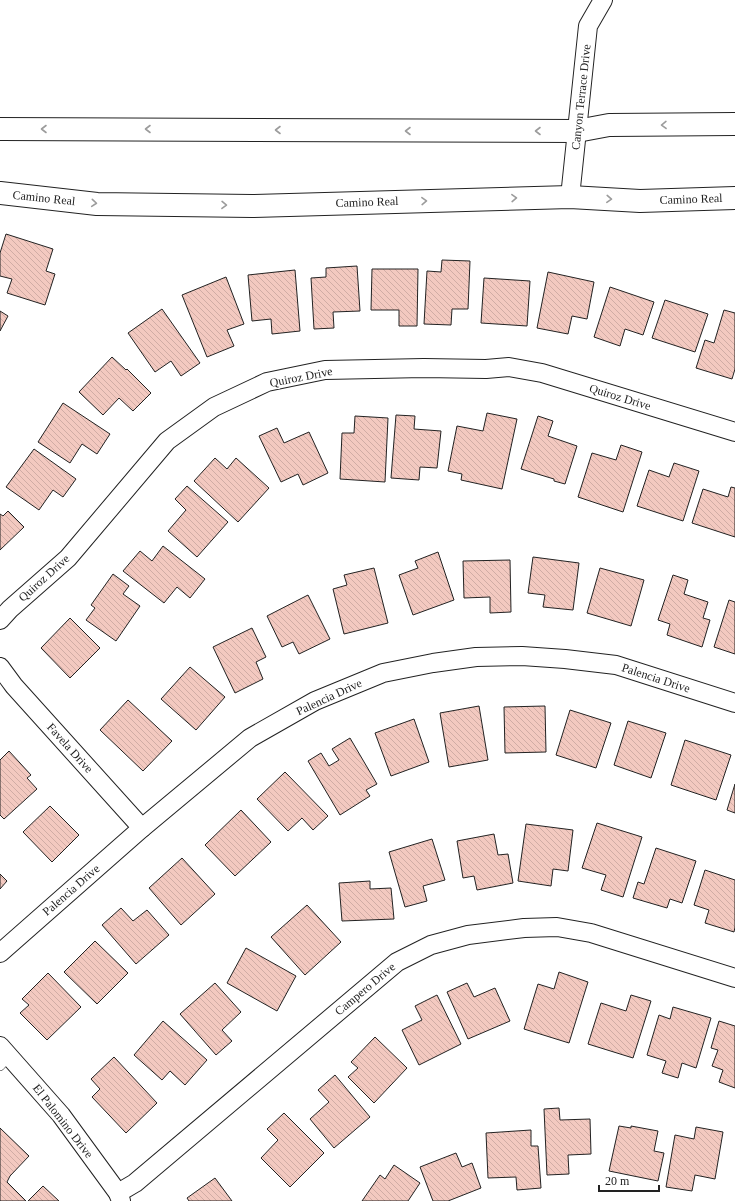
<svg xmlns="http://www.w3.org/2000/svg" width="735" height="1201" viewBox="0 0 735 1201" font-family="Georgia,serif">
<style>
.building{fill:url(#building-back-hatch);stroke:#222}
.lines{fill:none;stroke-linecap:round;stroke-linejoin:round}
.service-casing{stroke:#222;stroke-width:10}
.minor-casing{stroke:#222;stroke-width:20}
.secondary-casing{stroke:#222;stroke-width:24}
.service{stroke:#fff;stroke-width:9}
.minor{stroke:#fff;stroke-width:18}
.secondary{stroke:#fff;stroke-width:22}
.oneway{stroke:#9c9c9c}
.labels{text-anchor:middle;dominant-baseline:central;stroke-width:3;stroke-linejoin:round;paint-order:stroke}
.street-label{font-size:12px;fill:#222;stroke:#fff}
</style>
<defs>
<pattern id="building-back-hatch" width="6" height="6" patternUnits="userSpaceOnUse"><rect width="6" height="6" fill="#f3c9c0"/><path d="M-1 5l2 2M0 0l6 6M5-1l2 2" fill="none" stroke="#d0aca5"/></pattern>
</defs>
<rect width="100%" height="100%" fill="#fff"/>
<!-- building -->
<g class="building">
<polygon points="6,234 53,249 46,271 55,274 45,305 7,293 12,279 0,276 0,253"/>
<polygon points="442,260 470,261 468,309 452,309 451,325 424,324 427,271 441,272"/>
<polygon points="357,266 360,311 333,312 334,328 314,329 311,278 326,277 326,268"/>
<polygon points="372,269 418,269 417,326 399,326 399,310 371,310"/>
<polygon points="295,270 300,331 272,334 271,319 252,321 248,275"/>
<polygon points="548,272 594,282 587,319 572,316 568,334 537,328"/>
<polygon points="226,277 244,324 227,330 234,346 207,357 182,295"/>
<polygon points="484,278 530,281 527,326 481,323"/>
<polygon points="610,287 654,302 643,335 625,329 620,346 594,337"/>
<polygon points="665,300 708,314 695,352 652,338"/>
<polygon points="162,309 200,363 181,376 171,361 155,372 128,333"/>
<polygon points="724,310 735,313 735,369 732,379 696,368 705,340 714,343"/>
<polygon points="0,311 8,316 0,331"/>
<polygon points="112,357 126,370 127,369 151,393 133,411 119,398 103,415 79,392"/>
<polygon points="63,403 110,434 97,454 82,444 70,463 38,442"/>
<polygon points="487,413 517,419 502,489 461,480 462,474 448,471 457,426 483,431"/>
<polygon points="396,415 415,416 414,429 441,431 437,468 420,467 419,480 391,478"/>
<polygon points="355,416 388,418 385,482 340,479 342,433 354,433"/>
<polygon points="538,416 553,421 548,436 577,446 565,484 554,481 554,479 521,469"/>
<polygon points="277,428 284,443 309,432 328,473 303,485 298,474 281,482 259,436"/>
<polygon points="621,445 642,452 623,512 578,497 592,453 616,460"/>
<polygon points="34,449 76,479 63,497 53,490 39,510 6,487"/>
<polygon points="215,458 227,469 236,458 269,488 238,522 194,481"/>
<polygon points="674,463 699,471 683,521 637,506 649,470 669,477"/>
<polygon points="187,486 228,522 197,557 168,531 186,510 175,499"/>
<polygon points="731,487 735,488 735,537 692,523 703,489 728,497"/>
<polygon points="8,511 24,527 0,550 0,514 3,516"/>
<polygon points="163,546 205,579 190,598 177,587 164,603 123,571 140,551 152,561"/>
<polygon points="438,552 454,600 413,615 399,575 418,568 415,561"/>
<polygon points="533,557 579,563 573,610 543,607 545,595 528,593"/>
<polygon points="510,560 511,612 490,613 490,597 464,598 463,561"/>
<polygon points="374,568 388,623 344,634 333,589 347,585 344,575"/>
<polygon points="600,568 644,580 631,626 587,613"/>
<polygon points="113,574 129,586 123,594 140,606 116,641 86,620 95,608 91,605"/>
<polygon points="673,575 688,580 684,594 708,602 703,618 710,620 702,647 667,635 670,624 658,620"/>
<polygon points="308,595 330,639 299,654 293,642 282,647 267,616"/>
<polygon points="729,600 735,602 735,654 714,647"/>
<polygon points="70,618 100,648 70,678 41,648"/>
<polygon points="252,628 266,657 256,662 263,679 235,693 213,647"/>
<polygon points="190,667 225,697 196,730 161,699"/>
<polygon points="128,700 172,741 143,771 100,730"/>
<polygon points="479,706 488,760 449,767 440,713"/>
<polygon points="545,706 546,752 505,753 504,707"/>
<polygon points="570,710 611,723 596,768 556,755"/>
<polygon points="414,719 429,762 391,776 375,733"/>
<polygon points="628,721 666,733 651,778 614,765"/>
<polygon points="350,738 377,784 366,790 370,796 340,815 308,761 321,753 329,766 339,760 332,749"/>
<polygon points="685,740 731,755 716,800 671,785"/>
<polygon points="9,751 31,775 27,778 37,789 4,819 0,815 0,760"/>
<polygon points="285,772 328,816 313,830 302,818 288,831 257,799"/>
<polygon points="735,784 735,813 727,810"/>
<polygon points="50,806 79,835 52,862 23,832"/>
<polygon points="241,810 271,842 235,876 205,845"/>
<polygon points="597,823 642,837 623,897 601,890 606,875 582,868"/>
<polygon points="526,824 573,830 568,871 553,869 551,886 518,881"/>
<polygon points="494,834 498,855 508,854 513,883 477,890 474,876 463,878 457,841"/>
<polygon points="432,839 445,880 423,886 427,901 405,907 389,852"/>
<polygon points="656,848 696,861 682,903 670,899 667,908 633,898 638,882 644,884"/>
<polygon points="182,858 215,894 181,925 149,888"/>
<polygon points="705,870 735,880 735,927 734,932 705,923 709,910 694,905"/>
<polygon points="0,874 7,881 0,889"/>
<polygon points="370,881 370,889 391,888 394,919 342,921 339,883"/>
<polygon points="307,905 341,942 305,975 271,937"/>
<polygon points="121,908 133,921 147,910 169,935 136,964 102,925"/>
<polygon points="95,941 128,973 97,1004 64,972"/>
<polygon points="246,948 296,976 277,1011 227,983"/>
<polygon points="559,972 588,982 569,1043 524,1029 538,984 554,989"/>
<polygon points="48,973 81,1007 47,1040 20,1013 29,1005 22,999"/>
<polygon points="215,983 241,1012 222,1030 232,1041 216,1055 180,1014"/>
<polygon points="467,983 474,997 495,988 510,1021 468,1039 447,992"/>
<polygon points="437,995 461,1044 419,1065 402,1030 422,1020 415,1006"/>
<polygon points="631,995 651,1001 633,1058 588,1044 601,1003 626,1011"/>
<polygon points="673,1007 711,1018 696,1068 682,1063 678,1078 662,1073 666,1061 647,1055 659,1015 670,1019"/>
<polygon points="163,1021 207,1060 185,1085 170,1071 162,1080 134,1055"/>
<polygon points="719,1021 735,1026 735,1088 719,1082 723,1070 712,1066 718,1050 711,1048"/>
<polygon points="375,1037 407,1068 374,1103 348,1077 358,1068 351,1062"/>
<polygon points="114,1057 157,1103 126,1133 92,1097 100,1089 91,1079"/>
<polygon points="335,1075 370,1117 334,1148 310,1119 329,1102 318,1090"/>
<polygon points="559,1108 560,1120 590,1119 591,1154 568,1155 569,1174 547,1175 544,1109"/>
<polygon points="284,1113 324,1153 290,1187 261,1158 278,1140 267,1129"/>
<polygon points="619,1126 631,1128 631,1126 658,1131 654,1151 664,1153 658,1181 609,1171"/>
<polygon points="696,1127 723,1132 715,1179 695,1175 692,1191 666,1187 675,1135 694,1139"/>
<polygon points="0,1128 29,1156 10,1176 7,1182 26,1201 0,1201"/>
<polygon points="531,1130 531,1146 538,1146 541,1188 517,1190 516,1177 488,1178 486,1133"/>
<polygon points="456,1153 462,1167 472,1163 481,1188 448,1201 433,1201 420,1167"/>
<polygon points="394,1165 420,1183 408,1201 362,1201 380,1175 385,1179"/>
<polygon points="215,1178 232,1201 189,1201 187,1198"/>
<polygon points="43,1186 59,1201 28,1201"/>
</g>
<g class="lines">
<defs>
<polyline id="service" points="0,1066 9,1056"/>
<g id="minor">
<polyline points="570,197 588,26 603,0"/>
<polyline points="0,620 10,609 68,558 167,441 214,407 267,382 325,370 424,368 486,369 509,367 542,373 735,432"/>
<polyline points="0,667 14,686 142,828"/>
<polyline points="0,953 142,828 250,738 315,701 383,673 433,663 476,657 522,656 565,659 616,665 735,703"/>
<polyline points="0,1046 61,1115 118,1193 121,1201"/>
<polyline points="118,1193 135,1183 397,962 431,945 468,935 524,928 557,927 591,933 735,978"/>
</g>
<g id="secondary">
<polyline points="0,129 577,131 609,125 735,124"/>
<polyline points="0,193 97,204 252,206 570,197 640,201 735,198"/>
</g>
</defs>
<!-- service casing -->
<use href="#service" class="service-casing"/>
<!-- minor casing -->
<use href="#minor" class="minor-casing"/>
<!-- secondary casing -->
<use href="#secondary" class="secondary-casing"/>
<!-- service -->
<use href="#service" class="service"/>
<!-- minor -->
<use href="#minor" class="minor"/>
<!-- secondary -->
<use href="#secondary" class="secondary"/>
</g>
<!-- one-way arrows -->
<defs><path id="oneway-chevron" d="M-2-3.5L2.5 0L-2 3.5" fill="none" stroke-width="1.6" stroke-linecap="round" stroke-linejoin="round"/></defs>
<g class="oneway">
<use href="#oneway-chevron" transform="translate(664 125) rotate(179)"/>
<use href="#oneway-chevron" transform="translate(44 129) rotate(-180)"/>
<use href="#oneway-chevron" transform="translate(148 129) rotate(-180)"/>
<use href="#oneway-chevron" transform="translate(278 130) rotate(-180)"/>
<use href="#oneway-chevron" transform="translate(408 131) rotate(-180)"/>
<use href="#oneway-chevron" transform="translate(538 131) rotate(-180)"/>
<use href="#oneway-chevron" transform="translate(514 198) rotate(-2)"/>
<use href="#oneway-chevron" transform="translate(609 199) rotate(3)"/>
<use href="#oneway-chevron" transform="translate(424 201) rotate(-2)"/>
<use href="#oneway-chevron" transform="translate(94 203) rotate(5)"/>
<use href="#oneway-chevron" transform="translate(224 205) rotate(1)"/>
</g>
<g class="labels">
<!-- street labels -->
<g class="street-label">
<text transform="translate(581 97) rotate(-84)">Canyon Terrace Drive</text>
<text transform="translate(44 198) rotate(6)">Camino Real</text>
<text transform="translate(691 199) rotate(-2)">Camino Real</text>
<text transform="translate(367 202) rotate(-2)">Camino Real</text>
<text transform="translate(301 377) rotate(-11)">Quiroz Drive</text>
<text transform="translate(620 397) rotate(17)">Quiroz Drive</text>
<text transform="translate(44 578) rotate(-42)">Quiroz Drive</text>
<text transform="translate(656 678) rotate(18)">Palencia Drive</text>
<text transform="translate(329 697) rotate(-25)">Palencia Drive</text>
<text transform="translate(70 748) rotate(48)">Favela Drive</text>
<text transform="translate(71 890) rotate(-41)">Palencia Drive</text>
<text transform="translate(365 989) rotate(-40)">Campero Drive</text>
<text transform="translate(63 1121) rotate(52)">El Palomino Drive</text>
</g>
</g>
<!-- scale -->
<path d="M599 1185v6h60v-6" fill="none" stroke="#222222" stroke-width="2"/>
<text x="605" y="1185" font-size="12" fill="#222222" stroke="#ffffff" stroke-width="3" paint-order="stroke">20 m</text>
</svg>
